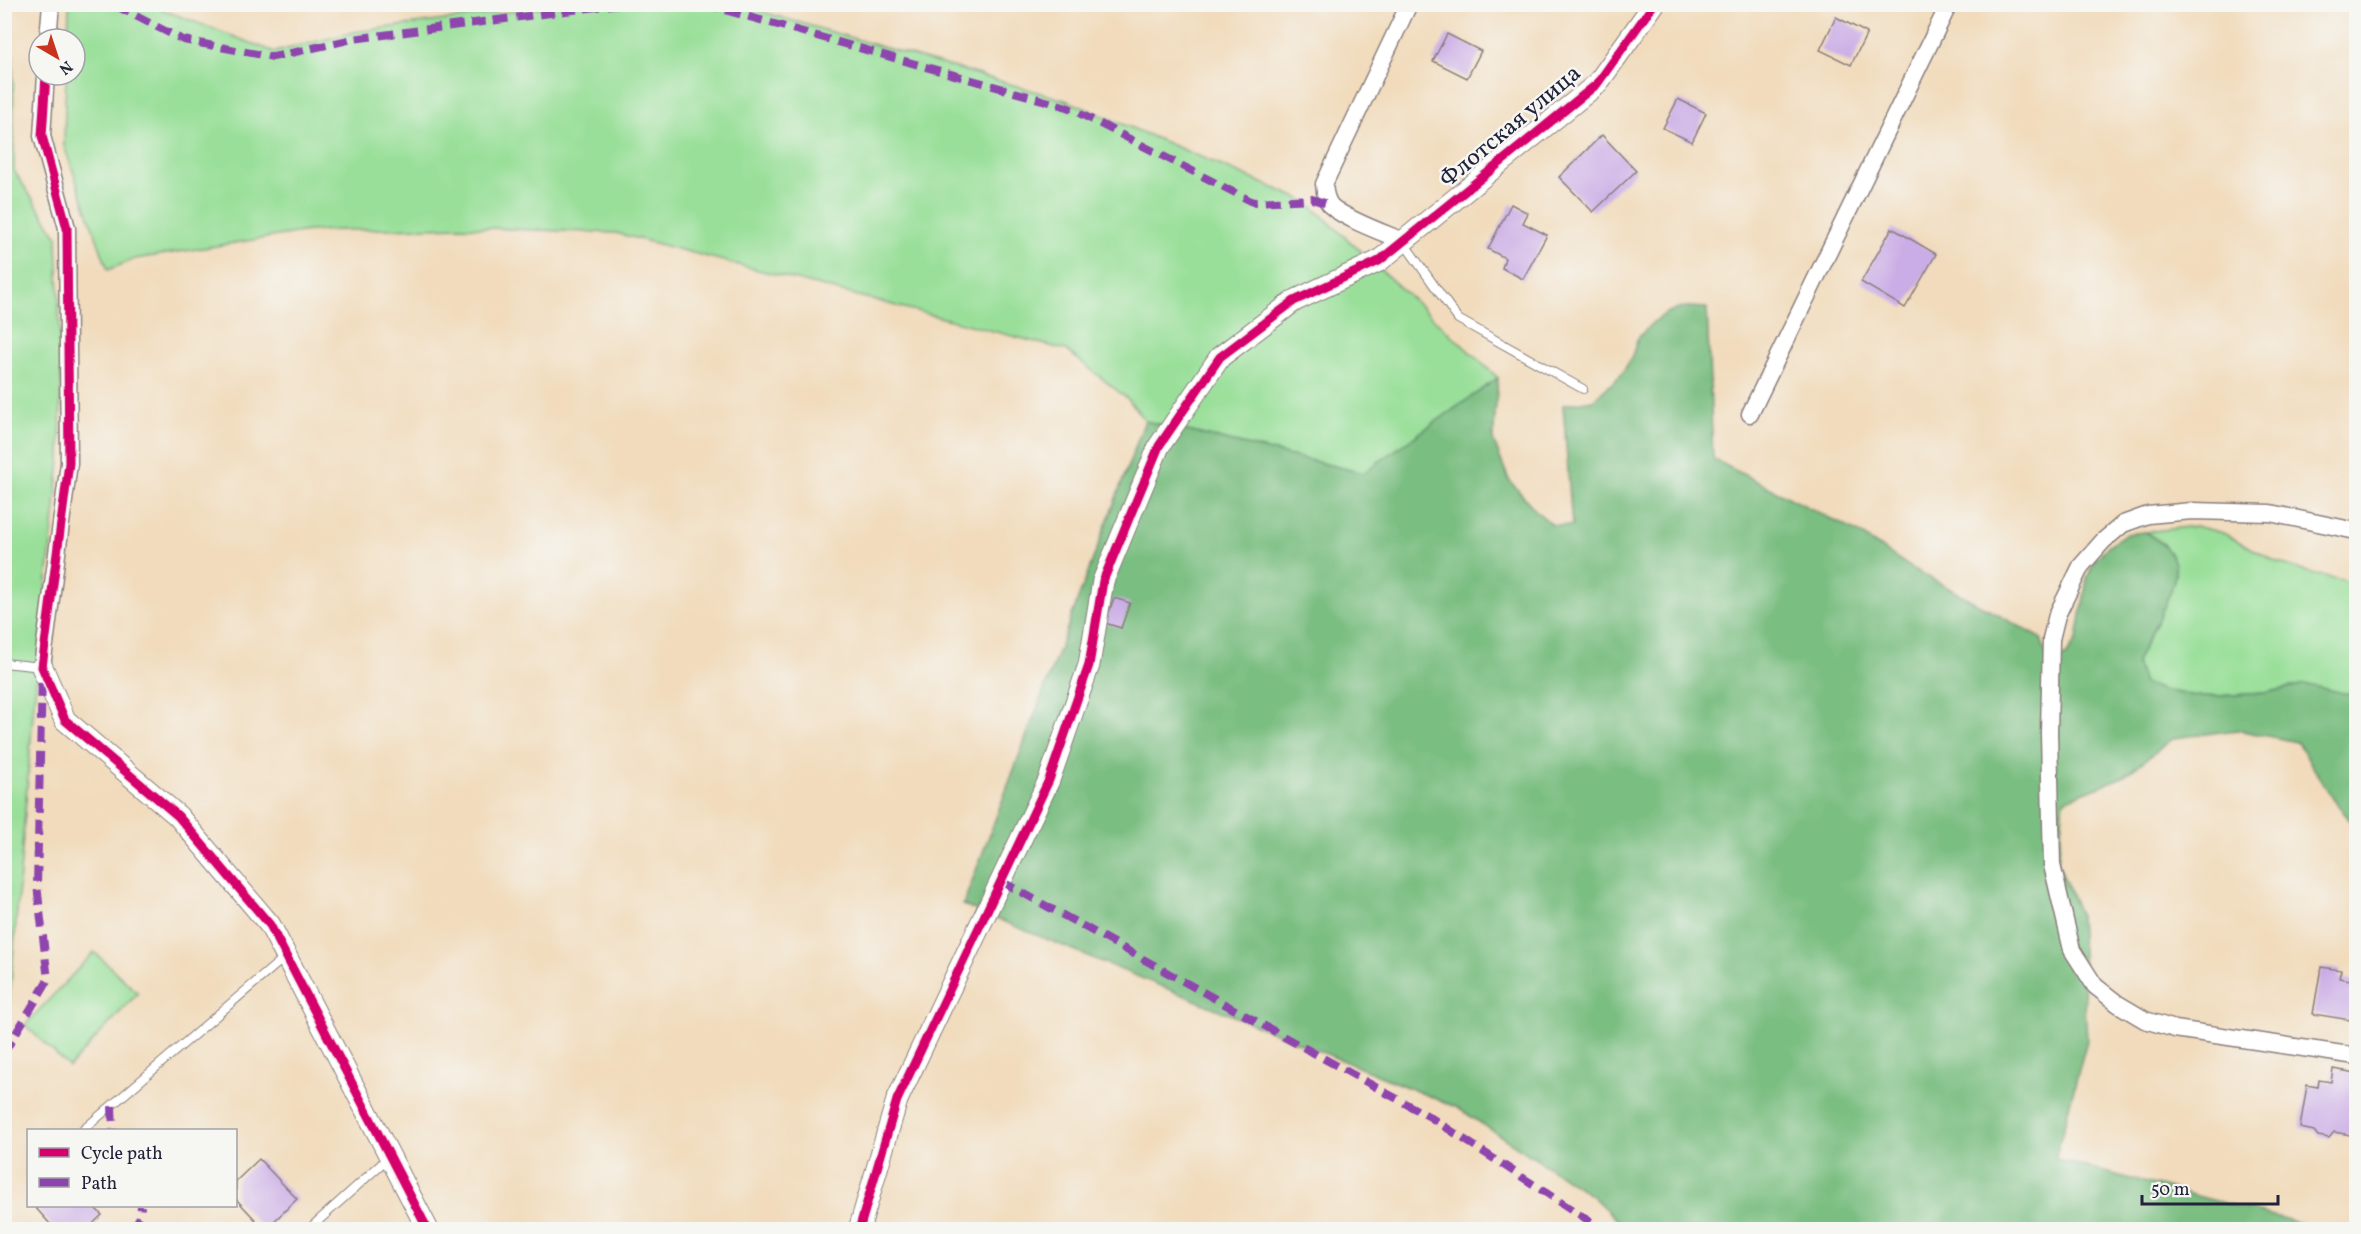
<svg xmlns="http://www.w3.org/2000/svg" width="2361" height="1234" viewBox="0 0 2361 1234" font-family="Vollkorn,serif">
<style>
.green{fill:#99df99;stroke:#5e806a;stroke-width:1.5}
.forest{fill:#7abe81;stroke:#4e705e;stroke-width:1.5}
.building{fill:#caace6}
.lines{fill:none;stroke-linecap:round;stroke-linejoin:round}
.service-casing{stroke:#8a7e7c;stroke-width:10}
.minor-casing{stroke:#8a7e7c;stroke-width:19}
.tertiary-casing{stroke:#8a7e7c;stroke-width:23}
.service{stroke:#fff;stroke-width:8}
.minor{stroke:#fff;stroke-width:16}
.tertiary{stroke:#fff;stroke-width:21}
.quiet{stroke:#8e44ad;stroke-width:8;stroke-dasharray:15 8;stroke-linecap:butt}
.cycleway-casing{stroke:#f6f6f2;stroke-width:13}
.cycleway{stroke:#d6006c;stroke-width:9}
.labels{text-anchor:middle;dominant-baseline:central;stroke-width:5;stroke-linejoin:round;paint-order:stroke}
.street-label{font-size:24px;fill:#22223b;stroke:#f6f6f2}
</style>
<rect width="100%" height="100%" fill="#f6f6f2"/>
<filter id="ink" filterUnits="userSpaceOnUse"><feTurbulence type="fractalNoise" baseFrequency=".0167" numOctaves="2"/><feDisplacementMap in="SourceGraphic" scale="12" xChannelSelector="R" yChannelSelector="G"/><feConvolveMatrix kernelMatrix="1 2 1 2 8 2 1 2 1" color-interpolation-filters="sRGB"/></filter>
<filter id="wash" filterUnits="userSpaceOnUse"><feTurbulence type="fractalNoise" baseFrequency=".008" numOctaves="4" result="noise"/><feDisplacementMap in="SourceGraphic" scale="24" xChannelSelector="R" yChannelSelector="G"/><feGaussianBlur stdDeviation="1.35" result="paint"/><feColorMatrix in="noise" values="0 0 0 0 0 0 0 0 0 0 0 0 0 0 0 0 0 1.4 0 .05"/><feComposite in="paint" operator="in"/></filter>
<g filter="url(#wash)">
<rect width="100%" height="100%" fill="#f1dbbc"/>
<!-- green -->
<g class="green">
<polygon points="69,5 150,5 275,52 354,32 559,5 739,5 1068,101 1307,202 1498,378 1363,473 1145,421 1129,400 1066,350 616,233 461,227 308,231 135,259 108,270 64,146 66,75 75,75 75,39 68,39"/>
<polygon points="5,55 13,56 14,171 57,236 61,372 60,460 34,702 9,1007 5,1012"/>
<polygon points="2195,526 2223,533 2275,561 2303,571 2356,583 2356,696 2305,685 2265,693 2203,697 2161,690 2143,683 2136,663 2144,643 2157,623 2165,545 2145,532"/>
<polygon points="94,952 138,993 69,1067 25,1025"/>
</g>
<!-- forest -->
<path class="forest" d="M 1687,307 L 1707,308 L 1713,459 L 1857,532 L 1910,567 L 2041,638 L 2047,658 L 2066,656 L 2077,640 L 2087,579 L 2094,561 L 2109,545 L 2125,534 L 2145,532 C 2157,540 2169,547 2174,561 C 2183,584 2145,640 2136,663 L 2143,683 L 2161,690 L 2203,697 L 2265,693 L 2305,684 L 2356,696 L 2356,828 L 2334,800 L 2297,742 L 2237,730 L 2174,738 L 2123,777 L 2064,800 L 2058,863 L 2080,916 L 2087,1040 L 2055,1159 L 2323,1229 L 1626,1229 L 1592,1196 L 1458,1108 L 963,905 L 1145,421 L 1363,473 L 1498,378 L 1493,440 L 1509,480 L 1537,512 L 1553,525 L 1572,526 L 1563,405 L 1593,400 L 1622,374 L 1632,356 L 1638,338 L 1652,323 L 1668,312 Z"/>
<g id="blocks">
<!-- building -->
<g class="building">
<polygon points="1836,17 1867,33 1851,65 1820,50"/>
<polygon points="1447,34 1481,51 1467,78 1433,61"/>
<polygon points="1678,99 1706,113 1692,142 1663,128"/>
<polygon points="1602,135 1636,171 1593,212 1559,177"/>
<polygon points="1511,204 1528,213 1523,223 1547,235 1523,279 1502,268 1505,258 1488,249"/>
<polygon points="1892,228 1936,254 1905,308 1861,282"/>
<polygon points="1114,598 1130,603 1121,628 1105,623"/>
<polygon points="2321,967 2341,970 2339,978 2356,981 2350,1020 2313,1014"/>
<polygon points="2333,1069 2356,1073 2356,1136 2334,1132 2329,1138 2318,1136 2314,1131 2300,1128 2307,1085 2318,1087 2319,1080 2331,1082"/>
<polygon points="259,1159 297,1199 265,1230 236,1199 236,1181"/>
<polygon points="34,1206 93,1206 102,1215 86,1230 46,1230 51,1225"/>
</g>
</g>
</g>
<g filter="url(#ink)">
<use href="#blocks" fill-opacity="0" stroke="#8a7e7c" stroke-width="1.5"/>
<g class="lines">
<defs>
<g id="service">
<polyline points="1404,243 1458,319 1583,389"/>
<polyline points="4,663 42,667"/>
<polyline points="83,1130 285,957"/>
<polyline points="308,1230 388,1158"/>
</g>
<g id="minor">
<polyline points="48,39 51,4"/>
<path d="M 1403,241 C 1384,233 1345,219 1331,206 C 1325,199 1325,192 1324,184 L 1409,4"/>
<polyline points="1750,414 1949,4"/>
<polyline points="2356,531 2270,513 2192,511 2148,515 2123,524 2103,541 2081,566 2057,615 2051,639 2049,733 2052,865 2072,950 2095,986 2118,1004 2145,1020 2175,1029 2356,1056"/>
<polyline points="42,667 69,463 67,228 42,136 46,75"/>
</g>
<g id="tertiary">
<polyline points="42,667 65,720 178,816 270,925 428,1230"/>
<polyline points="859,1230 897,1100 1049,780 1089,665 1103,581 1159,446 1220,357 1294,301 1379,261 1597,84 1654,4"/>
</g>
</defs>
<!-- service casing -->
<use href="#service" class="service-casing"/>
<!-- minor casing -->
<use href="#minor" class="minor-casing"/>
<!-- tertiary casing -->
<use href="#tertiary" class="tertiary-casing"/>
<!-- service -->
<use href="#service" class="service"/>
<!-- minor -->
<use href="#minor" class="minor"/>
<!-- tertiary -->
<use href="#tertiary" class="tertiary"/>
<!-- quiet -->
<g class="quiet">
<polyline points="117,4 120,8 183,40 273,57 353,39 619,4"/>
<polyline points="704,4 1067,107 1253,202 1312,199 1331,205"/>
<polyline points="1001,881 1430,1117 1603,1230"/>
<polyline points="4,1053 48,980 37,885 42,676"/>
<polyline points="112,1106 113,1130"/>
<polyline points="132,1230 140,1217 141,1206"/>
</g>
<defs>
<g id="cycleway">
<polyline points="46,75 42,136 67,228 69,463 42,667 65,720 178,816 270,925 428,1230"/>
<polyline points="859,1230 897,1100 1049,780 1089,665 1103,581 1159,446 1220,357 1294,301 1379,261 1597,84 1654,4"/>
</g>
</defs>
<!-- cycleway casing -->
<use href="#cycleway" class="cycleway-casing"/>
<!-- cycleway -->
<use href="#cycleway" class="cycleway"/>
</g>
</g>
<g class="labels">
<!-- street labels -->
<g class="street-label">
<text transform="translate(1511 127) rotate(-40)">Флотская улица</text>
</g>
</g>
<!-- margin -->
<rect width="2361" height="1234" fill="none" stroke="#f6f6f2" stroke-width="24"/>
<!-- legend -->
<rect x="27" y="1129" width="210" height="78" fill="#f6f6f2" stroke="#a1a1a9" stroke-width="1.5"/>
<rect x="39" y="1148" width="30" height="9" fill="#d6006c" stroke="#a1a1a9" stroke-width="1.5"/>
<text x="81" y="1159" font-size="18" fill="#22223b">Cycle path</text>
<rect x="39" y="1178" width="30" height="9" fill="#8e44ad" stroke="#a1a1a9" stroke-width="1.5"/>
<text x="81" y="1189" font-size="18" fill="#22223b">Path</text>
<!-- north arrow -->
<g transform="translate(57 57) rotate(141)"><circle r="28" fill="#f6f6f2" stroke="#a1a1a9" stroke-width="1.5"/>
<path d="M0-4.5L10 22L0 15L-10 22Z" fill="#c8321e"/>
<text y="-9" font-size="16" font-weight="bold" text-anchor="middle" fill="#22223b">N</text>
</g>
<!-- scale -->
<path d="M2142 1195v9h136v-9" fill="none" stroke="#22223b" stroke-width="3"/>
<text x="2151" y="1195" font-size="18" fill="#22223b" stroke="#f6f6f2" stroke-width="4.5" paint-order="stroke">50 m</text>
</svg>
